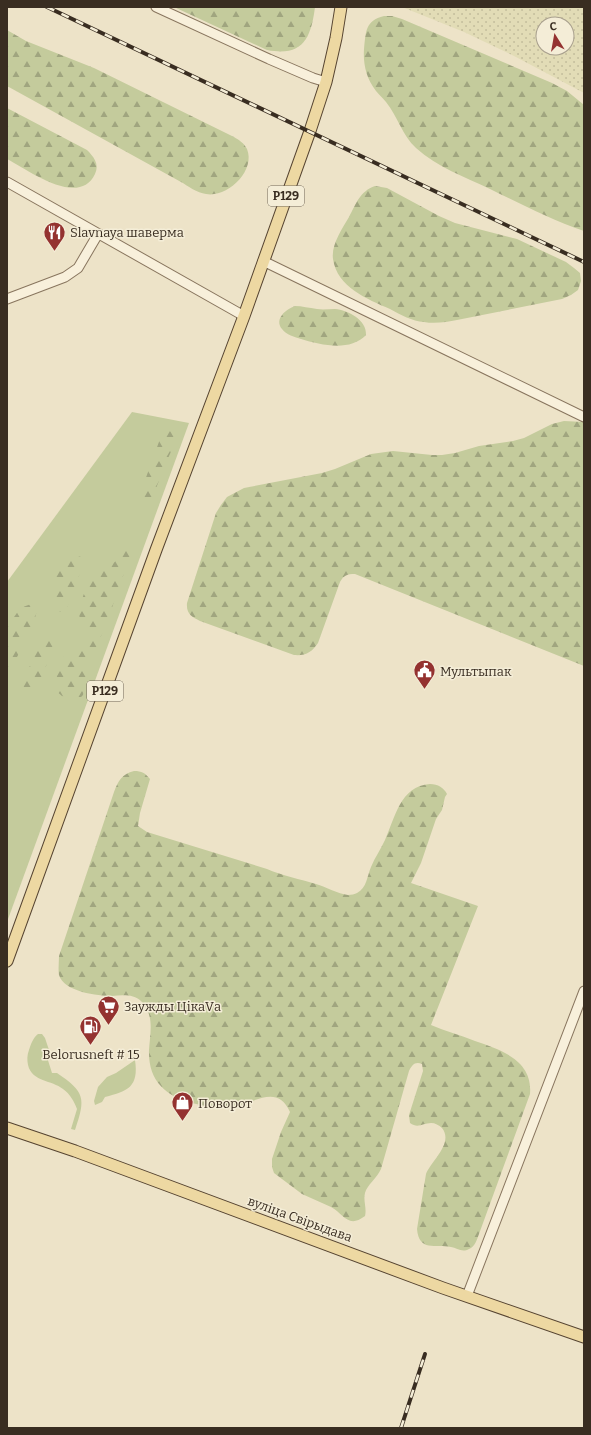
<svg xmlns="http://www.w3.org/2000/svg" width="591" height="1435" viewBox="0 0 591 1435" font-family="Bitter,serif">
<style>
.farmland{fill:url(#farmland-dots);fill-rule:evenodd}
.grass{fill:#c4cb9c}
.forest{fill:url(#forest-firs)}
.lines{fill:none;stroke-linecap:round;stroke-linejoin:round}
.minor-casing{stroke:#88755e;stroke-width:11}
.major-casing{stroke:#564431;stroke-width:13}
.minor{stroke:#f8f0db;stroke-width:9}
.major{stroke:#edd8a2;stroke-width:11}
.rail-casing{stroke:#392d21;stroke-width:4}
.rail{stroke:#f4edd7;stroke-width:2.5;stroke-dasharray:8;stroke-linecap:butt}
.labels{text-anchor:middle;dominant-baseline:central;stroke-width:3;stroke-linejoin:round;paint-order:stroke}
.shield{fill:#f4edd7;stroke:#716758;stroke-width:1}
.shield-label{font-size:12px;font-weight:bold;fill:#392d21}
.poi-label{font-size:13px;fill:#392d21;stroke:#f4edd7;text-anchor:start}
.street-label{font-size:13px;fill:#392d21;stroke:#f4edd7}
</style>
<defs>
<pattern id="farmland-dots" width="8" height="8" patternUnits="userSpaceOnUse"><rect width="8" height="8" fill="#e2dcb6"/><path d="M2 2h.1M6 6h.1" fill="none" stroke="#c3bd9c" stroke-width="1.8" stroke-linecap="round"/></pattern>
<pattern id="forest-firs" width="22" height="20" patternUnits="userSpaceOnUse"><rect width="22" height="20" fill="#c4cb9c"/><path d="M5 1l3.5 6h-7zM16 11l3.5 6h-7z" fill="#a0a57f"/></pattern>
</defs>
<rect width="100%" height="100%" fill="#ede3c8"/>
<!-- farmland -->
<path class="farmland" d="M 402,7 L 584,7 L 584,93 L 514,56 L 464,32 ZM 543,24 L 567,24 L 567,48 L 543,48 Z"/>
<!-- grass -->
<g class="grass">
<polygon points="132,412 189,423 7,922 7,582"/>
<path d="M 38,1034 L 42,1034 L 45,1038 L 50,1053 L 46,1054 L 52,1073 L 57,1073 C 85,1092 86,1098 75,1130 L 71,1129 L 77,1109 C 74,1101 70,1094 63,1089 C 52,1080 32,1082 28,1065 C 27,1060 27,1055 29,1050 C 31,1044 33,1038 38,1034 Z"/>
<path d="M 135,1060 C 139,1087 128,1091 105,1097 L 102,1102 L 95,1105 L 94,1101 L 98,1087 L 107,1077 L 116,1073 Z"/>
</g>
<!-- forest -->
<g class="forest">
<path d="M 174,7 L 315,7 C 311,38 303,57 267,50 Z"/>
<path d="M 384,16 L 392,16 L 402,19 L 552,83 L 567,91 L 584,105 L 584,231 C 551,220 521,204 490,189 C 465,177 437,167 416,148 C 402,135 398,117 386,102 C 383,98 379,95 376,91 C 366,78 363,64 364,49 C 366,31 365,21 384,16 Z"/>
<path d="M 7,30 L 26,41 L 94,68 L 234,137 C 239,140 244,143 247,149 C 256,171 227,198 206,194 C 197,193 188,186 181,182 L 7,86 Z"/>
<path d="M 7,108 L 87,150 C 93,156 100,164 95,174 C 79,208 28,170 7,159 Z"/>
<path d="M 375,186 L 387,188 L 439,216 L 455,223 L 517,239 L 566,262 L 574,268 L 580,273 L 581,281 L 578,290 L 571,295 L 562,299 L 457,320 C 447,322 435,324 424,322 C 412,321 401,315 390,309 C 367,299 337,287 333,259 C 331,245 342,229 349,217 C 356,204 360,191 375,186 Z"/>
<path d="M 295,306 C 302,306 309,308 317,309 C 323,310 329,309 335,309 C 348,310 367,320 366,335 C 350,352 321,345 301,339 C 295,337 286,335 282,329 C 274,319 286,309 295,306 Z"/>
<path d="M 564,421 L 584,422 L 584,666 L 355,574 C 347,574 344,575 340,582 L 318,643 C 312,652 306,656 294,655 L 200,621 C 192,617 186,614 187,603 L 216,513 L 221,505 L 227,497 L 244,488 L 322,473 L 335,469 L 371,454 L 393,451 L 432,455 L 442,455 L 455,453 L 479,446 L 513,441 L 524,438 L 552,424 Z"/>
<polygon points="168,430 174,433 176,437 175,443 169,456 152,498 147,502 144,502 140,497 140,494 160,439 165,431"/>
<path d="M 126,548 L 130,551 L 130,556 L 108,619 L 87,670 L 83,695 L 80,698 L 76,699 L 62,696 L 55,690 L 54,686 L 61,661 L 68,650 L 85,644 C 97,627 80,626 79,614 C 78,607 90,576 95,571 C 100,566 107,567 112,564 C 119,560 119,551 126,548 Z"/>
<path d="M 73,555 L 81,557 L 84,562 L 83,565 L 67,608 C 64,612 60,614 56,609 C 49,592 55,563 73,555 Z"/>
<path d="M 31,604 L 34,605 L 37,608 C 38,617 15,665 7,672 L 7,627 L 19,610 L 23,607 Z"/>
<path d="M 48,636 L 53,639 L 53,646 L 38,689 L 35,692 L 28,693 C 24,691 22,687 24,682 L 39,641 L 42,638 Z"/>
<path d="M 134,771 C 142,771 145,773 150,779 L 140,813 L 138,826 L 147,832 L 267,869 C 283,876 300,879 316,884 C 326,887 338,894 348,895 C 351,895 355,894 357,893 C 367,888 367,876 371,867 C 375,857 381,849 385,840 C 395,818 400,786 430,784 C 438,784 444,788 447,794 L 445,797 L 442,810 L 436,819 L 421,863 L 411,883 L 478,906 L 431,1025 C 445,1031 460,1035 475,1041 C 501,1050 533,1060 530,1094 L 479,1234 C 477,1239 475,1247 469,1249 C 462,1253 457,1248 451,1247 C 435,1244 419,1252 417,1229 L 426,1174 C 431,1161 454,1143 442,1128 C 439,1125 435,1123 431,1123 C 423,1123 418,1129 410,1123 L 409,1115 L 423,1071 L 422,1064 C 415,1061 412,1065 409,1071 L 381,1169 C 377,1178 367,1185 365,1193 C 363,1201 367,1208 365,1216 C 348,1229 344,1214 331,1207 L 302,1194 L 274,1173 L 272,1167 L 272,1159 L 281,1132 L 290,1112 C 278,1085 257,1101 237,1106 C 223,1109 207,1107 192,1103 C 165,1096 148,1080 149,1050 C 150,1033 155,1015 141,1001 C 134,994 122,995 112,996 C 98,996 64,992 59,975 C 58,969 59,962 59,956 L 114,792 C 118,781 122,774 134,771 Z"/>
</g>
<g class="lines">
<defs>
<g id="minor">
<polyline points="156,7 269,59 313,78 326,82"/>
<polyline points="7,182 244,316"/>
<polyline points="263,261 584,417"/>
<polyline points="7,299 65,277 78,268 98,234"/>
<polyline points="467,1296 584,991"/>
</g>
<g id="major">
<polyline points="7,961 156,550 244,316 310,131 326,82 336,38 341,7"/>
<polyline points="7,1128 75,1151 443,1288 584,1337"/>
</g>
</defs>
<!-- minor casing -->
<use href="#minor" class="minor-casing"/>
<!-- major casing -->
<use href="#major" class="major-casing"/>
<!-- minor -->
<use href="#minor" class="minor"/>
<!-- major -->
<use href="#major" class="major"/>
<defs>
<g id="rail">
<polyline points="47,7 584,262"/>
<polyline points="401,1428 425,1354"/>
</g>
</defs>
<!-- rail casing -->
<use href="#rail" class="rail-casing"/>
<!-- rail -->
<use href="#rail" class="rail"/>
</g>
<!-- icons -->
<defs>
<symbol id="restaurant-pin" viewBox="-11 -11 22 30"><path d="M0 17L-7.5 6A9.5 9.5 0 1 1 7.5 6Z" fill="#943230" stroke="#f4edd7"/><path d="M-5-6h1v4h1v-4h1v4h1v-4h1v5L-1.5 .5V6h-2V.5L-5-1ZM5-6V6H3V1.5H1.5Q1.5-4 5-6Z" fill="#fff"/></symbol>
<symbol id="civic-pin" viewBox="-11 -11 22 30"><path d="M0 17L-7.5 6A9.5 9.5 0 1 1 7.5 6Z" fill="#943230" stroke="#f4edd7"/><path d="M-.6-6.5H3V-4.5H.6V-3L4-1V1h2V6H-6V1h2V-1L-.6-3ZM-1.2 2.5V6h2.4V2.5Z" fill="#fff"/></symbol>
<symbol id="supermarket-pin" viewBox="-11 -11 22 30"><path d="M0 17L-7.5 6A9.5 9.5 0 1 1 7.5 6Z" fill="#943230" stroke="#f4edd7"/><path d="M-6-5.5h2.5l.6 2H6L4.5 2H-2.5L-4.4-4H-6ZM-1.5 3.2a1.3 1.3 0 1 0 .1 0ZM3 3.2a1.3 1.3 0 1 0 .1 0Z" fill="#fff"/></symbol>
<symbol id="fuel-pin" viewBox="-11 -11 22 30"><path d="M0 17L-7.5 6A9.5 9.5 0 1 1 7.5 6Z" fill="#943230" stroke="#f4edd7"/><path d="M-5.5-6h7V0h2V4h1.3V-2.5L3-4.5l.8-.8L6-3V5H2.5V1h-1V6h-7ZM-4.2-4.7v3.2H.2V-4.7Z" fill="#fff"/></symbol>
<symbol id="shop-pin" viewBox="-11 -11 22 30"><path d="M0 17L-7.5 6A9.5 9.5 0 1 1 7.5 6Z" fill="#943230" stroke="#f4edd7"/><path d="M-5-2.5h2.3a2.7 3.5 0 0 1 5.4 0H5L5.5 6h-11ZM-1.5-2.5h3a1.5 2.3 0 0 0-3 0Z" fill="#fff"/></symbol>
</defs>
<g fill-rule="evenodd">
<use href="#restaurant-pin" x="42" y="220" width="25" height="34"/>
<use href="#civic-pin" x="412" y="658" width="25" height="34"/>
<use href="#supermarket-pin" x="96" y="994" width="25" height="34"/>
<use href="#fuel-pin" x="78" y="1014" width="25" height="34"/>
<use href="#shop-pin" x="170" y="1090" width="25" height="34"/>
</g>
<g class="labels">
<!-- shield labels -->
<g class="shield">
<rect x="268" y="186" width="36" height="20" rx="3"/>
<rect x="87" y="681" width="36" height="20" rx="3"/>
</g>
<g class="shield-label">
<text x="286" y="196">Р129</text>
<text x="105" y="691">Р129</text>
</g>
<!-- poi labels -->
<g class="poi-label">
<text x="70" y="232">Slavnaya шаверма</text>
<text x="440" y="671">Мультыпак</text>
<text x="124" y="1006">Заужды ЦікаVа</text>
<text x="91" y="1054" text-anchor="middle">Belorusneft # 15</text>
<text x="198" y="1103">Поворот</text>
</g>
<!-- street labels -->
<g class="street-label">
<text transform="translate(300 1219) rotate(20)">вуліца Свірыдава</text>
</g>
</g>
<!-- border -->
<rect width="591" height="1435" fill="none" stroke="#392d21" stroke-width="16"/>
<!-- north arrow -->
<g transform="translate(555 36) rotate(349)"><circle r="19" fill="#f4edd7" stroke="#a9a08e"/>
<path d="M0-3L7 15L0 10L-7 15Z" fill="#943230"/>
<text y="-6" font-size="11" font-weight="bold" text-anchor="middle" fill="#392d21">С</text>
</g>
</svg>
